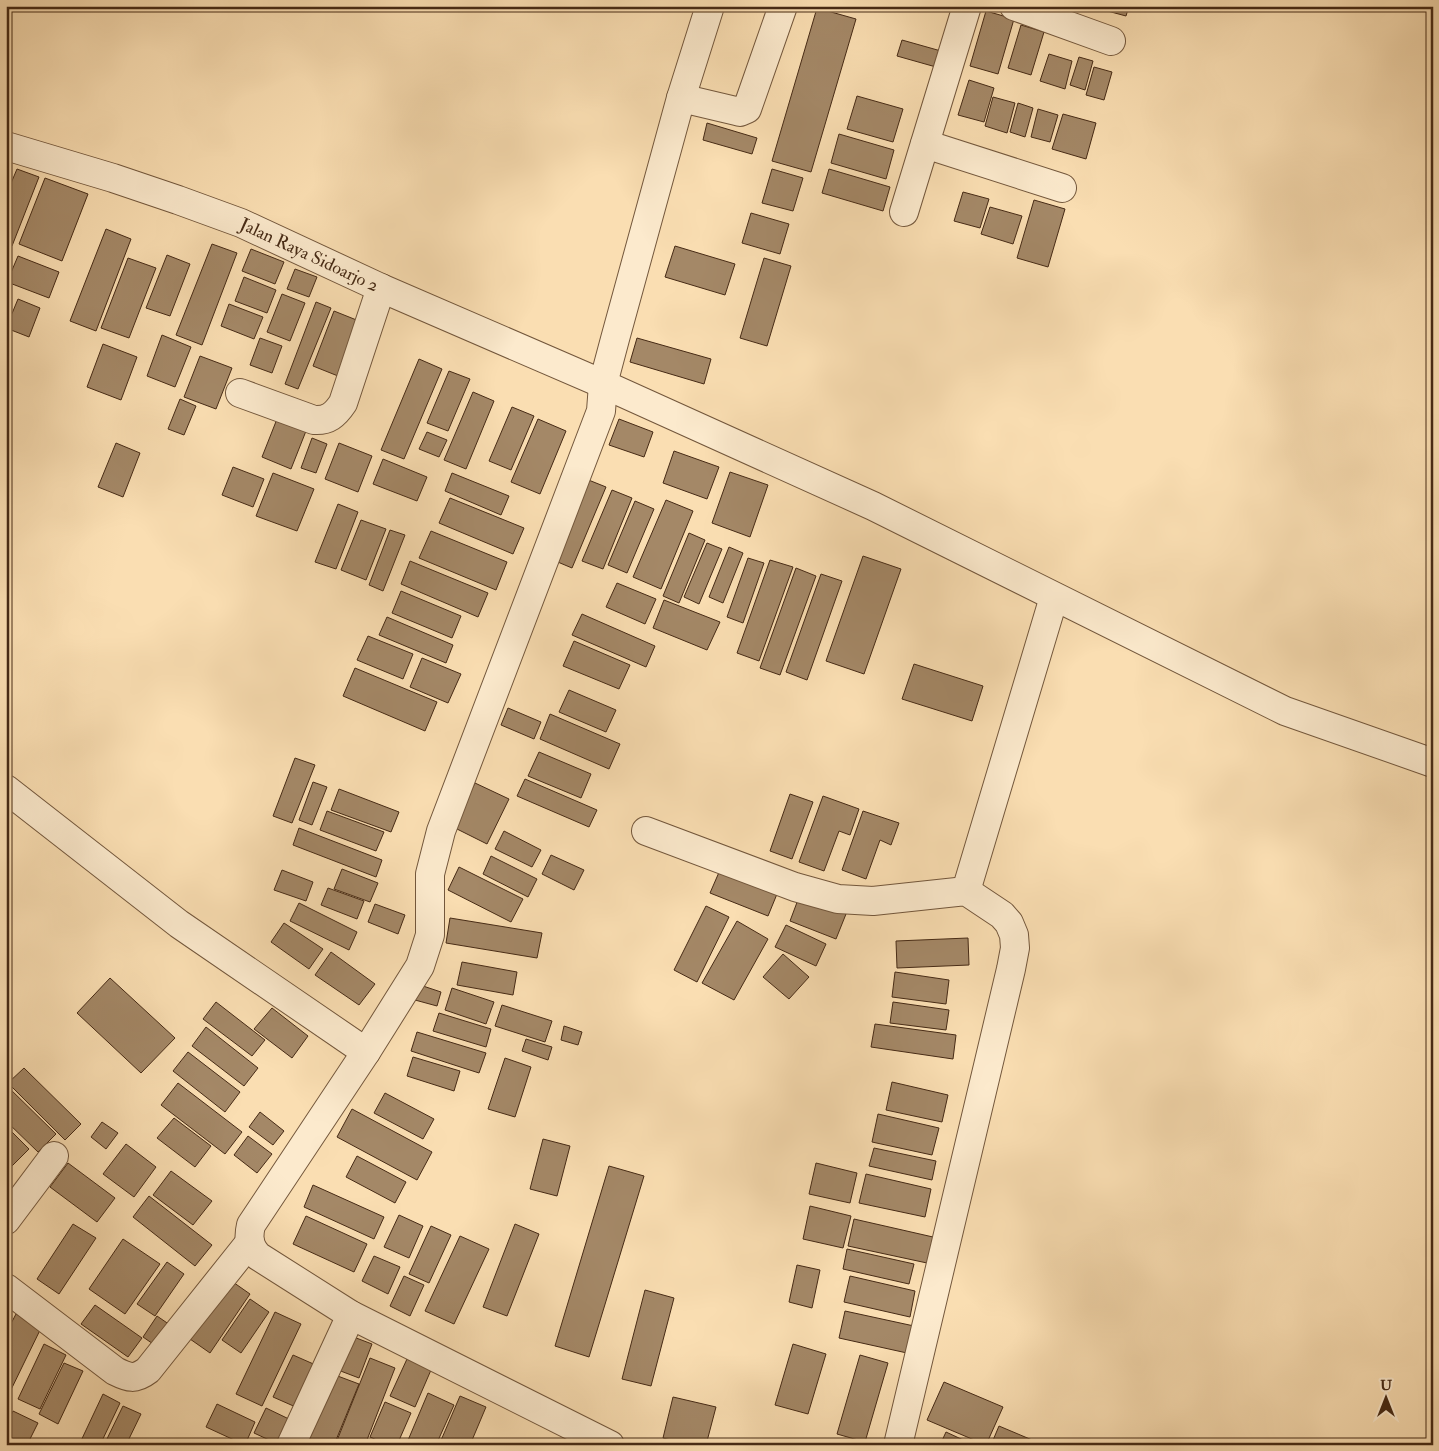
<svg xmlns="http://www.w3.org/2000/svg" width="1439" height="1451" viewBox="0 0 1439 1451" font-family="'IM FELL Double Pica',serif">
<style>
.building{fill:#a48867;stroke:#462a15}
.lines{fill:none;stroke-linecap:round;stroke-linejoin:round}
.minor-casing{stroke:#73573c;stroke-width:30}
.minor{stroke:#fceacd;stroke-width:28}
.labels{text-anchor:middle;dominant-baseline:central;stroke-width:4;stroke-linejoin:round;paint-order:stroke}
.street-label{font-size:18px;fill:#462a15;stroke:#fceacd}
</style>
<rect width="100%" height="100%" fill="#fadeb2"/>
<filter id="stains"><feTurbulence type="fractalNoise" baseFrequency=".004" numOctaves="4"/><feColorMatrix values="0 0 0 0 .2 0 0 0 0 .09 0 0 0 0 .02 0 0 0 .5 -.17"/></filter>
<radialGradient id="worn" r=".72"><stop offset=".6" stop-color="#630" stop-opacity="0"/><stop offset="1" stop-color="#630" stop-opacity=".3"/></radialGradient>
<!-- building -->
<g class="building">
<polygon points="1100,6 1129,6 1126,16 1100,9"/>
<polygon points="817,8 856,19 811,172 772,161"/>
<polygon points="986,11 1014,19 998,74 970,66"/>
<polygon points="1021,25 1044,32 1031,75 1008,68"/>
<polygon points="902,40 941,51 936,67 897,56"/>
<polygon points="1049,54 1072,61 1065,89 1040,81"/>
<polygon points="1079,57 1093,61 1085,90 1070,85"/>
<polygon points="1094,67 1112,72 1104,100 1086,95"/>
<polygon points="969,80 994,88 984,122 958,115"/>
<polygon points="857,96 903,109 893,142 847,129"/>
<polygon points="993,97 1015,103 1007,133 985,126"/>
<polygon points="1018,103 1033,108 1025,137 1010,132"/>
<polygon points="1038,109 1058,115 1050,142 1031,137"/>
<polygon points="1063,114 1096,123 1086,159 1052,149"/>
<polygon points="707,123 757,138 752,154 703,140"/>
<polygon points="839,134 894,150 886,179 831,163"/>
<polygon points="17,169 39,177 12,246 6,244 6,195"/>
<polygon points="772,169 803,178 793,211 762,203"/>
<polygon points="829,169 890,187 883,211 822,193"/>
<polygon points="45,178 88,194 62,261 19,244"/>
<polygon points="963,192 989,199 980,228 954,221"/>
<polygon points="1034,200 1065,209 1048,267 1017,258"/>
<polygon points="990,207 1022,216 1013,244 981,234"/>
<polygon points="751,213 789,224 780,254 742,243"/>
<polygon points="106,229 131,239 96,331 70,321"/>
<polygon points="212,244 237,253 202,345 176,335"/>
<polygon points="675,246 735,264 725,295 665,277"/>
<polygon points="251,249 284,262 275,284 242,271"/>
<polygon points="167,255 190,264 170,316 146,308"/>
<polygon points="18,256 59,272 49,298 7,282"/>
<polygon points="128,258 156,268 129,338 101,328"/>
<polygon points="764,258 791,266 767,346 740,338"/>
<polygon points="295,269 317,277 309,297 287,289"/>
<polygon points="244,277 276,290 267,313 235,301"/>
<polygon points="282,294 305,303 290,341 267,332"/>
<polygon points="18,299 40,308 29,337 6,328"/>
<polygon points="316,302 331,308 298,389 285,384"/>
<polygon points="229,304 263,317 254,339 221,326"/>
<polygon points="334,311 359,321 338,376 313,366"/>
<polygon points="162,335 191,347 175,387 147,376"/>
<polygon points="260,338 282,346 272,373 250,365"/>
<polygon points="637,338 711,359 704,384 630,362"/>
<polygon points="103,344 137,357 121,400 87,387"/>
<polygon points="200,356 232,368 216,409 184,397"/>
<polygon points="419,359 442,369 404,459 381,450"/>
<polygon points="449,371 470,379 448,431 427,423"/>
<polygon points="473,392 494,401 466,469 444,460"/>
<polygon points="180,399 196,406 184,435 168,429"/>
<polygon points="512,407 534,416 511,470 489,461"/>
<polygon points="277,419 306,431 291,469 262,457"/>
<polygon points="538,419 566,431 540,494 511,482"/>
<polygon points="619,419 653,432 644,457 609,445"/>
<polygon points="427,432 447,440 439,457 419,449"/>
<polygon points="312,438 327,444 316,473 301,468"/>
<polygon points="116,443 140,453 123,497 98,487"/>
<polygon points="339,443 372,456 358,492 325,479"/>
<polygon points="674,451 719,467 707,499 663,483"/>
<polygon points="383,459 427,477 417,501 373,484"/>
<polygon points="233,467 264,479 253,507 222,495"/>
<polygon points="730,472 768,485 750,537 712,523"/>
<polygon points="273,473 314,489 297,531 256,516"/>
<polygon points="452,473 509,496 501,515 445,491"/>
<polygon points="586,479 606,487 572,568 553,560"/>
<polygon points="612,490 632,498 603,569 582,561"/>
<polygon points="450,498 524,528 513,554 439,523"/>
<polygon points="666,500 693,511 661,589 633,577"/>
<polygon points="635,501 654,509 627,573 608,565"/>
<polygon points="338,504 358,512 336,569 315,562"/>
<polygon points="361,520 386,529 366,580 341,570"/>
<polygon points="390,530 405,535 383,591 369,585"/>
<polygon points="431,531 507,562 496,590 419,558"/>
<polygon points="689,533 705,540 679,603 663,596"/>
<polygon points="707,543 722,549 699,604 684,597"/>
<polygon points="729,547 743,553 723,603 709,597"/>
<polygon points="863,556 901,569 864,674 826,661"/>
<polygon points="748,558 764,563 743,623 727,617"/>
<polygon points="770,560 793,567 759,661 737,653"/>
<polygon points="410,561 488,593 478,617 401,584"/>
<polygon points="796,568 816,576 780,675 760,668"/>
<polygon points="821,574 842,581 807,680 786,672"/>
<polygon points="617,583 656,599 645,624 606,607"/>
<polygon points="401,591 461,616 452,638 392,613"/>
<polygon points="664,600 720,622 707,650 653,628"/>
<polygon points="582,614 655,646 646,667 572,635"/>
<polygon points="387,617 453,645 446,663 379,635"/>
<polygon points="368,636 413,654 403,679 357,660"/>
<polygon points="574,641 630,665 619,689 563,666"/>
<polygon points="422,658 461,674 448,703 410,687"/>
<polygon points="914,664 983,686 972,721 902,699"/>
<polygon points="355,668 437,702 425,731 343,696"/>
<polygon points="569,690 616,710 606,732 559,712"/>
<polygon points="508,708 541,722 534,739 501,725"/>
<polygon points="550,714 620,744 609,769 540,739"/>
<polygon points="539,752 591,774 581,798 528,776"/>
<polygon points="295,758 315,765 292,823 273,816"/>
<polygon points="525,779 597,810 589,827 517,796"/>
<polygon points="313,782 327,787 312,825 299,820"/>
<polygon points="475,783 509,799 487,844 453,827"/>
<polygon points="339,789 399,812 391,832 331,810"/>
<polygon points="790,794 813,802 792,859 770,851"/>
<polygon points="823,796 859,809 850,835 839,831 824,871 799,862"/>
<polygon points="327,811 384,832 376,851 320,830"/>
<polygon points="863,811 899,823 891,845 880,840 866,879 842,870"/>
<polygon points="299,828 382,860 376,877 293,845"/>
<polygon points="504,831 541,850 532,867 495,849"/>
<polygon points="551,855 584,870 574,890 542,874"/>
<polygon points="491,856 537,879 528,897 483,874"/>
<polygon points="459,867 523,899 511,922 448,890"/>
<polygon points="342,869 378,883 370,902 334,889"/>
<polygon points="282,870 313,882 306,901 274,890"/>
<polygon points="720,870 777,894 768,916 710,893"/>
<polygon points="328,888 364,901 357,919 321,905"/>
<polygon points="799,897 846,914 836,939 790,921"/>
<polygon points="299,903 357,932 349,950 290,921"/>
<polygon points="375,904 405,915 398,934 368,922"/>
<polygon points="706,906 729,917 697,982 674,970"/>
<polygon points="450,918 542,933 537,958 446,943"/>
<polygon points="737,921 768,939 734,1000 702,983"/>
<polygon points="284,923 323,949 309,969 271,942"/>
<polygon points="786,925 826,944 816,966 775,947"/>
<polygon points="968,938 969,965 897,968 896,941"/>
<polygon points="331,952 375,984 359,1005 315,975"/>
<polygon points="783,954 809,977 789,999 763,977"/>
<polygon points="462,962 517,972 513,995 457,985"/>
<polygon points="895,972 949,980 946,1004 892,997"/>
<polygon points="110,978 175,1038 141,1073 77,1013"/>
<polygon points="420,985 441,992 437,1006 415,1000"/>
<polygon points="452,988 494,1002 486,1024 445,1010"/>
<polygon points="216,1002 265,1040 252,1056 203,1019"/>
<polygon points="893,1002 949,1010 946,1030 890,1023"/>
<polygon points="502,1005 552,1021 545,1042 495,1026"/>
<polygon points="272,1008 308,1036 292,1058 254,1029"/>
<polygon points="439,1013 491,1029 486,1047 433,1031"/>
<polygon points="875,1024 956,1035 953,1059 871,1047"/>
<polygon points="564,1026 582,1032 578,1045 561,1040"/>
<polygon points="206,1027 258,1068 244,1086 192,1046"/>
<polygon points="417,1032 486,1053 479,1073 411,1051"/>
<polygon points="526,1039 552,1047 548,1060 522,1051"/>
<polygon points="188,1052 240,1092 225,1112 173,1071"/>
<polygon points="413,1057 460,1071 454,1091 407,1076"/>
<polygon points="505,1058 531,1067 515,1117 488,1109"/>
<polygon points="24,1068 81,1124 65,1140 8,1083"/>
<polygon points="892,1082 948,1095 942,1122 886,1110"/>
<polygon points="178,1083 242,1132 225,1154 161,1105"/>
<polygon points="6,1085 56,1134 38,1152 6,1121"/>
<polygon points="385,1093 434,1119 423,1139 374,1113"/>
<polygon points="352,1109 432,1152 417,1180 337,1137"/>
<polygon points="260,1112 284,1131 273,1145 249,1127"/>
<polygon points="878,1114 939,1128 932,1155 872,1142"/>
<polygon points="174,1118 211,1146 195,1167 157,1138"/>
<polygon points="102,1122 118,1133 106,1149 91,1137"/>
<polygon points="6,1126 29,1149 11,1167 6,1162"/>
<polygon points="248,1136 272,1154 257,1173 234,1155"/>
<polygon points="543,1139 570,1146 557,1196 530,1189"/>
<polygon points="126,1144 156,1167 134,1197 103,1174"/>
<polygon points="874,1148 936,1161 932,1180 869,1166"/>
<polygon points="357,1156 406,1182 395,1203 346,1177"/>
<polygon points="68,1163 115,1198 97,1222 50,1187"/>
<polygon points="816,1163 857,1173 850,1203 809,1194"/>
<polygon points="609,1166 644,1176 589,1357 555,1346"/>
<polygon points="171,1171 212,1201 193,1225 153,1195"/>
<polygon points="866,1174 931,1189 925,1217 859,1203"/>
<polygon points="313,1185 384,1217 374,1239 304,1207"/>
<polygon points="149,1196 212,1245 195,1266 133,1217"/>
<polygon points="810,1206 851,1216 843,1248 803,1239"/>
<polygon points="399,1215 423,1226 409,1258 384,1247"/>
<polygon points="306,1216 367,1244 354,1272 293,1244"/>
<polygon points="854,1219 933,1237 927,1263 848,1246"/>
<polygon points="73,1224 96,1238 59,1294 37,1279"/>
<polygon points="515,1224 539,1234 507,1316 483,1307"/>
<polygon points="431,1226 451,1235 429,1283 409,1274"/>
<polygon points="460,1236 489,1249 454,1324 425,1311"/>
<polygon points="123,1239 160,1264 125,1314 89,1289"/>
<polygon points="847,1249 914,1264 909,1284 843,1269"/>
<polygon points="374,1256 400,1267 388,1294 362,1281"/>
<polygon points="167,1262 184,1274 155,1316 137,1304"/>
<polygon points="797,1265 820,1270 812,1308 789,1302"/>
<polygon points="404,1276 424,1285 410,1316 390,1306"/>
<polygon points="850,1276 915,1291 910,1317 844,1302"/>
<polygon points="230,1280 250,1294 210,1353 190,1339"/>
<polygon points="645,1290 674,1298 651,1386 622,1379"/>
<polygon points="250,1299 269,1312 241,1353 222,1340"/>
<polygon points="95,1305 142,1338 128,1357 81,1324"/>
<polygon points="845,1311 914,1326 907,1353 839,1338"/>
<polygon points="275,1312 301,1324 262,1406 236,1394"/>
<polygon points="16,1314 42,1326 6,1400 6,1333"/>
<polygon points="157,1316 173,1327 159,1348 143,1337"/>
<polygon points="351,1336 372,1344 359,1378 338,1370"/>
<polygon points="44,1344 66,1355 40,1409 18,1399"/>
<polygon points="793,1344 826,1354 808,1414 775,1405"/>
<polygon points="293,1355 318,1366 298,1408 273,1397"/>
<polygon points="860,1355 888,1363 865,1442 837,1434"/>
<polygon points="370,1358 395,1368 365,1445 341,1445 336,1443"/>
<polygon points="407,1359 431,1370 415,1407 390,1396"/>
<polygon points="64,1363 83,1371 58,1424 39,1414"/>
<polygon points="335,1375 359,1384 334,1445 307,1445"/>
<polygon points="944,1382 1003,1407 986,1445 927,1420"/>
<polygon points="428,1393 454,1405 436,1445 406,1445"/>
<polygon points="103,1394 120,1403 100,1445 79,1445"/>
<polygon points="460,1396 486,1407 470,1445 439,1445"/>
<polygon points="673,1397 716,1407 706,1445 690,1445 663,1438"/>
<polygon points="385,1402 411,1413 397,1445 388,1445 370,1437"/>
<polygon points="217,1404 255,1422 245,1445 206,1427"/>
<polygon points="123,1406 141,1414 126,1445 104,1445"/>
<polygon points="266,1408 291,1420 280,1445 254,1433"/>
<polygon points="13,1411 38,1423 27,1445 6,1445 6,1426"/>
<polygon points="999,1426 1044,1445 991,1445"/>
<polygon points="946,1432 974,1445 940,1445"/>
</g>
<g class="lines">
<defs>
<g id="minor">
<polyline points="1014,6 1111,41"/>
<polyline points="681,98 736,111 740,112 747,109 783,6"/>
<polyline points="925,144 1062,188"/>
<polyline points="6,146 113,178 178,200 241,223 381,288 603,384 873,506 1285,711 1433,763"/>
<polyline points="904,212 967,6"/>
<path d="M 240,393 L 314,420 C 328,421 335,415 343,403 L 381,288"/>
<polyline points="6,789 179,924 366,1052"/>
<polyline points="646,831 795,887 838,899 873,901 966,891 1002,915 1009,923 1014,935 1015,948 1011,969 898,1445"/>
<polyline points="966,891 1054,597"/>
<polyline points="6,1220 54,1156"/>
<path d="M 6,1288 L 115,1371 C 129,1378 135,1380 148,1370 L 250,1242"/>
<polyline points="291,1445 351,1315"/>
<path d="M 610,1445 L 351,1315 L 258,1256 C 249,1246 248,1238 251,1225 L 366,1052 L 420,966 L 430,935 L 430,874 L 441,831 L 601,411 L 603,384 L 615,339 L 681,98 L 710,6"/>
</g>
</defs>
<!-- minor casing -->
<use href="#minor" class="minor-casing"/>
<!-- minor -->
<use href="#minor" class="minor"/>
</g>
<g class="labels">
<!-- street labels -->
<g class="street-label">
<text transform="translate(309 255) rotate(25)">Jalan Raya Sidoarjo 2</text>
</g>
</g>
<!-- margin -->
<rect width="1439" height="1451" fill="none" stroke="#fadeb2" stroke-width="25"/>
<rect x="8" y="8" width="1424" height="1436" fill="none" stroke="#462a15" stroke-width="2.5"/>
<rect x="12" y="12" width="1414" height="1426" fill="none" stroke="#462a15"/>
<!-- north arrow -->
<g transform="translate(1386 1398)" stroke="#fceacd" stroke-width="4" paint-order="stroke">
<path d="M0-4L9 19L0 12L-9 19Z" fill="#462a15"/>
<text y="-8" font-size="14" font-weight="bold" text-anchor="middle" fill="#462a15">U</text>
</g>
<rect width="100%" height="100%" filter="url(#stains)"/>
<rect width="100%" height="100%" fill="url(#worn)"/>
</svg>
